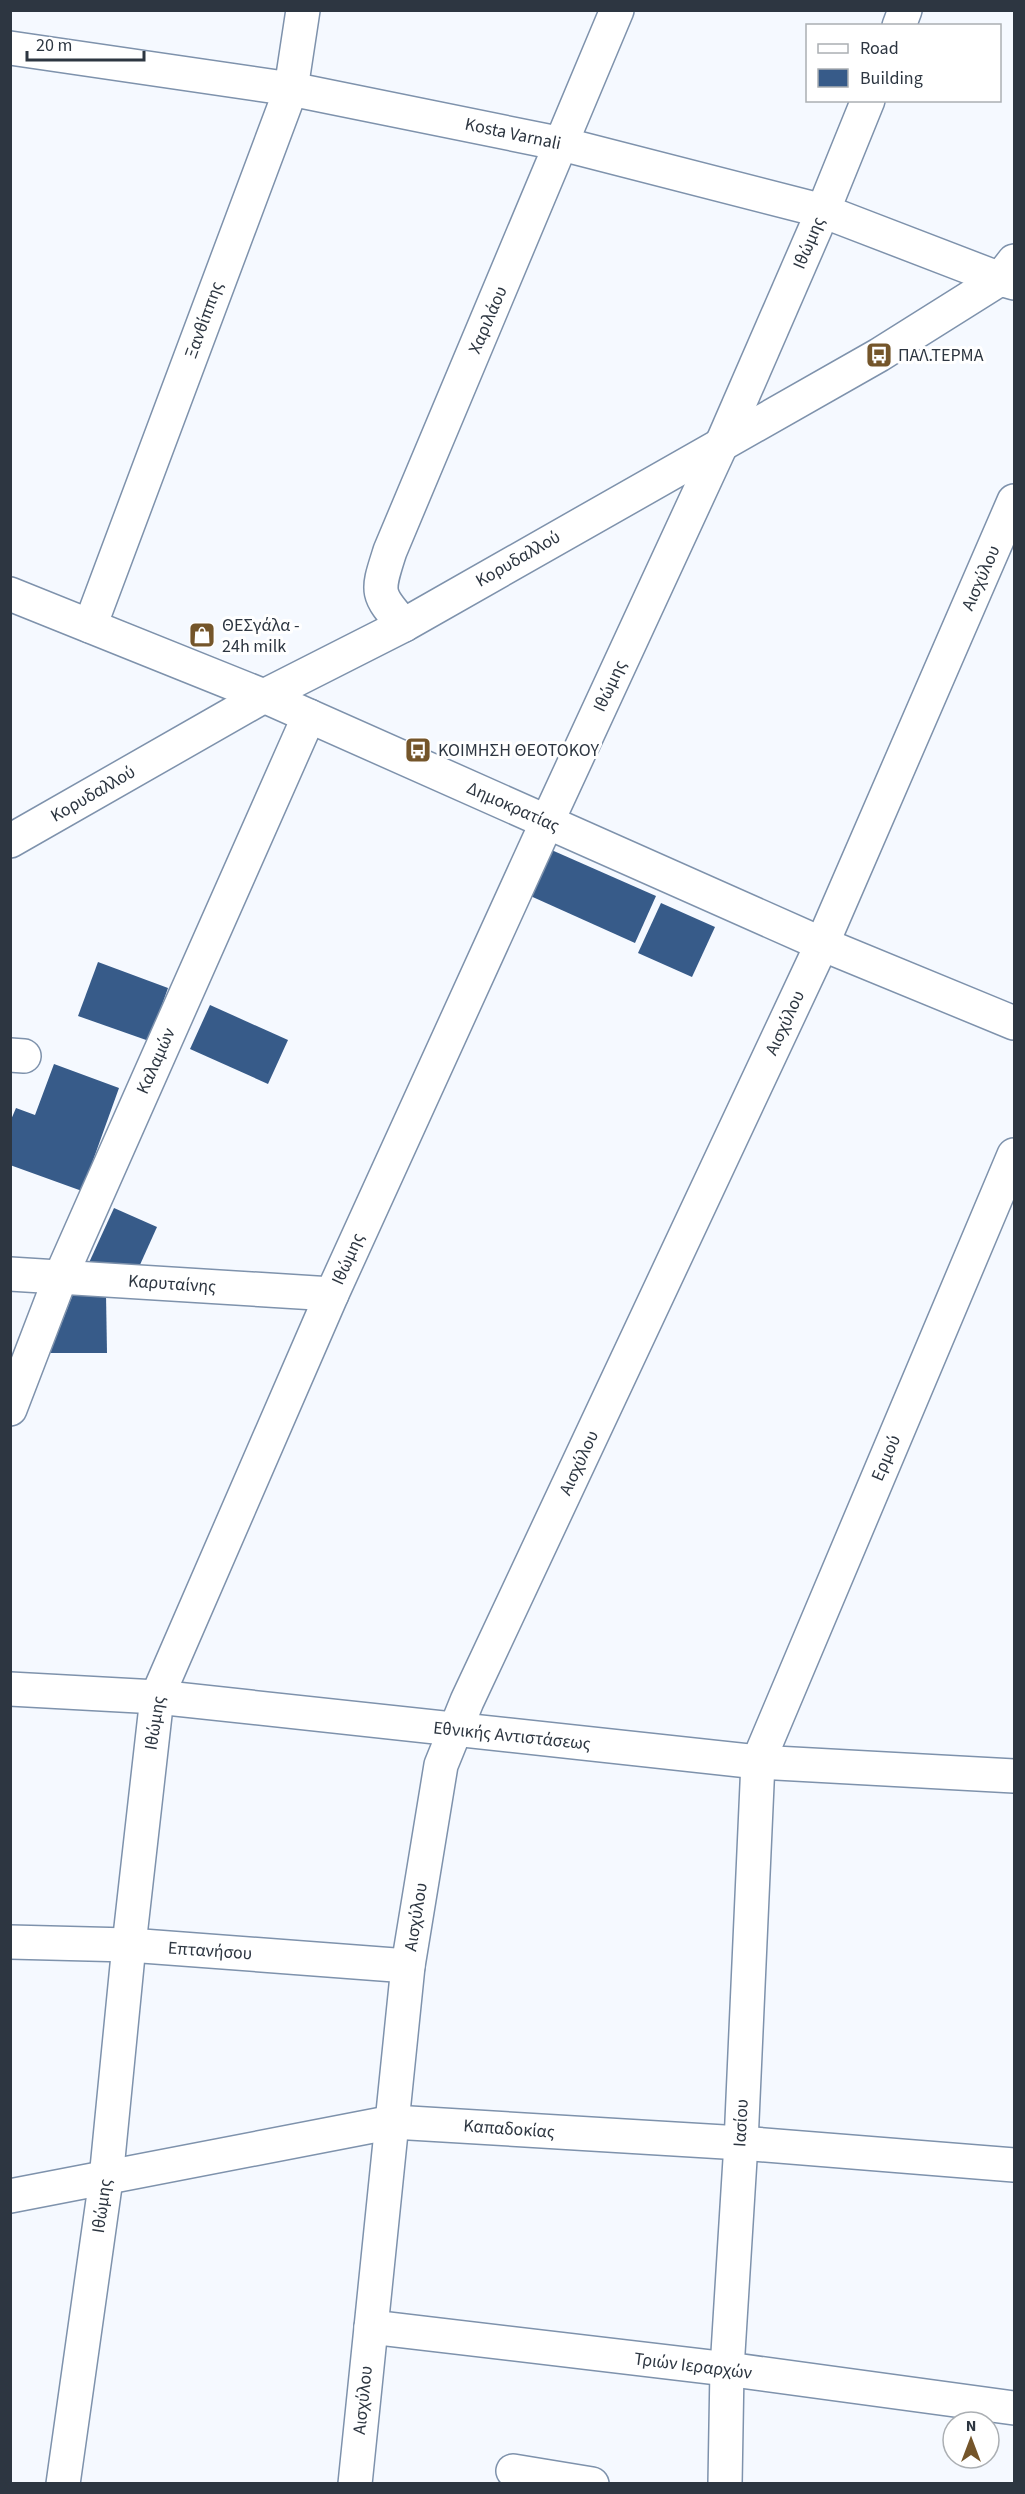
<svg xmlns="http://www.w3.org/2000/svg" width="1025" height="2494" viewBox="0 0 1025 2494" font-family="'Source Sans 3',sans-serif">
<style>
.building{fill:#375b89}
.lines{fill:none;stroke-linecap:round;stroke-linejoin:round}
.pedestrian-casing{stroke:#7e92ac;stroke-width:36}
.minor-casing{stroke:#7e92ac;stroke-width:36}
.tertiary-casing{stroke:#7e92ac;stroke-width:36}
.pedestrian{stroke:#fff;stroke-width:33}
.minor{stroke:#fff;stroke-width:33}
.tertiary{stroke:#fff;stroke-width:33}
.labels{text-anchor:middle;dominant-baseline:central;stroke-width:6;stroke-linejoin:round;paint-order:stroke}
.street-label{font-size:18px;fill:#2d3641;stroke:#fff}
.poi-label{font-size:18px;fill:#2d3641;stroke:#fff;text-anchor:start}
</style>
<rect width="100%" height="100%" fill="#f5f9ff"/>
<!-- building -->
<g class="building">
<polygon points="547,848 656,896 635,943 526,894"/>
<polygon points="661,903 715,927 692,977 638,953"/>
<polygon points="98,962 168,988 149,1041 78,1016"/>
<polygon points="210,1005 288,1040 268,1084 190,1049"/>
<polygon points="54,1064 119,1088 82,1191 10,1165 10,1122 16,1108 35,1115"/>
<polygon points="114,1208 157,1227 139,1267 87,1267"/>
<polygon points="73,1294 106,1294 107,1353 50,1353"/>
</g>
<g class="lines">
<defs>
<g id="pedestrian">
<polyline points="723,441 823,211"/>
<polyline points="10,1942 129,1945"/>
</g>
<g id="minor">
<polyline points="899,26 905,10"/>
<polyline points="10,48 291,89 562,144 823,211 1000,279 1014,261"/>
<polyline points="823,211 868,100"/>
<polyline points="10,594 264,696"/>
<path d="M 404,625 C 375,593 377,592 390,551 L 617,10"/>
<polyline points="90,626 291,89 303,10"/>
<polyline points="10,1055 24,1056"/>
<polyline points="10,1274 332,1294"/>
<polyline points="10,1409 61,1276 309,716"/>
<polyline points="10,1689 157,1697 758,1762 1014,1776"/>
<polyline points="129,1945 408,1966"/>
<polyline points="10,2196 393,2122 741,2143 1014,2165"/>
<polyline points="371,2327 727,2369 1014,2408"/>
<polyline points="513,2471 592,2484"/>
<polyline points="63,2484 106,2179 129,1945 157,1697 332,1294 547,822 723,441"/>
<polyline points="355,2484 408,1966 441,1765 467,1701 822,944 1014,501"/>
<polyline points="725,2484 727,2369 741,2143 758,1762 1014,1155"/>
</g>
<g id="tertiary">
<polyline points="264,696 822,944 1014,1023"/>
<polyline points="10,841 264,696 404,625 879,355 1000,279 1014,283"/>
</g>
</defs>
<!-- pedestrian casing -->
<use href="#pedestrian" class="pedestrian-casing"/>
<!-- minor casing -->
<use href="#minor" class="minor-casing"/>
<!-- tertiary casing -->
<use href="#tertiary" class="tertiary-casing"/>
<!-- pedestrian -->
<use href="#pedestrian" class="pedestrian"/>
<!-- minor -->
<use href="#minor" class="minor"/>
<!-- tertiary -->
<use href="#tertiary" class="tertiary"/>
</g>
<!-- icons -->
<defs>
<symbol id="bus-square" viewBox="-11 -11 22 22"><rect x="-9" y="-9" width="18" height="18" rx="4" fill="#74552a" stroke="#fff"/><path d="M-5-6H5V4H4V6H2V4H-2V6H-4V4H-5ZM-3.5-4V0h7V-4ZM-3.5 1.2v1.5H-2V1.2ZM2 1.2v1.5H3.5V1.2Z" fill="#fff"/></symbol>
<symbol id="shop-square" viewBox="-11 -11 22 22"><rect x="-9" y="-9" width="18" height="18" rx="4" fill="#74552a" stroke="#fff"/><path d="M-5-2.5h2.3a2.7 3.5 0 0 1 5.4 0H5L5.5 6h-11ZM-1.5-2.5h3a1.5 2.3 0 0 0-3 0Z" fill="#fff"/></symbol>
</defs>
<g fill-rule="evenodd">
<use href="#bus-square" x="864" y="340" width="30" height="30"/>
<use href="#shop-square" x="187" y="620" width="30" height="30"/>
<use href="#bus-square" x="403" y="735" width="30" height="30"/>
</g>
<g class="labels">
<!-- street labels -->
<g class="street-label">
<text transform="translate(513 134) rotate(12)">Kosta Varnali</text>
<text transform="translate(809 243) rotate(-67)">Ιθώμης</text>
<text transform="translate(204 320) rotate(-70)">Ξανθίππης</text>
<text transform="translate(488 320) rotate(-67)">Χαριλάου</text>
<text transform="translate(518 559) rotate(-30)">Κορυδαλλού</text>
<text transform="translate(981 578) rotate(-66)">Αισχύλου</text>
<text transform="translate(610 686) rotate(-65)">Ιθώμης</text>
<text transform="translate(93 794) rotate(-30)">Κορυδαλλού</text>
<text transform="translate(513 807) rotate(24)">Δημοκρατίας</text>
<text transform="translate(785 1023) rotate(-65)">Αισχύλου</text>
<text transform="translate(156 1061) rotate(-66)">Καλαμών</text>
<text transform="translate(348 1259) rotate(-66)">Ιθώμης</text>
<text transform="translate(172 1284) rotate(4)">Καρυταίνης</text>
<text transform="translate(886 1458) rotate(-67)">Ερμού</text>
<text transform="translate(579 1463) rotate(-65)">Αισχύλου</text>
<text transform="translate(155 1723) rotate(-81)">Ιθώμης</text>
<text transform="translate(512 1736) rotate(6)">Εθνικής Αντιστάσεως</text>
<text transform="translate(416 1917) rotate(-81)">Αισχύλου</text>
<text transform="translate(210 1951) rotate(4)">Επτανήσου</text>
<text transform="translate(741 2123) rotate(-87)">Ιασίου</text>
<text transform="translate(509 2129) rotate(4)">Καπαδοκίας</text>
<text transform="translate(102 2206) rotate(-82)">Ιθώμης</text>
<text transform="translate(693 2366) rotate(7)">Τριών Ιεραρχών</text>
<text transform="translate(363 2400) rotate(-84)">Αισχύλου</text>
</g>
<!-- poi labels -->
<g class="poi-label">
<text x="898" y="355">ΠΑΛ.ΤΕΡΜΑ</text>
<text x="222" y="625">ΘΕΣγάλα -<tspan x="222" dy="21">24h milk</tspan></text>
<text x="438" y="750">ΚΟΙΜΗΣΗ ΘΕΟΤΟΚΟΥ</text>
</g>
</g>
<!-- border -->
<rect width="1025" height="2494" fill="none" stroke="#2d3641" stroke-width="24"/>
<!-- legend -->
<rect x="806" y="24" width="195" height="78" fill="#ffffff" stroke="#abafb3" stroke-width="1.5"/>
<rect x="818" y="44" width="30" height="9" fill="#ffffff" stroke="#abafb3" stroke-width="1.5"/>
<text x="860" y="54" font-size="18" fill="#2d3641">Road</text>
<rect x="818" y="69" width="30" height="18" fill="#375b89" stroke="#abafb3" stroke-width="1.5"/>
<text x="860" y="84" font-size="18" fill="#2d3641">Building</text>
<!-- north arrow -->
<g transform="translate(971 2440)"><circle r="28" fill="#ffffff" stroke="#abafb3" stroke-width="1.5"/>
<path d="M0-4.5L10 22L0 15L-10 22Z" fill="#74552a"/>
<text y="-9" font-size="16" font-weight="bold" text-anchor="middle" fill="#2d3641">N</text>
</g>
<!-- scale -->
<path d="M27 51v9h117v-9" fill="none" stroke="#2d3641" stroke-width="3"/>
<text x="36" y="51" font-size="18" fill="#2d3641" stroke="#ffffff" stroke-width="4.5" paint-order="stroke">20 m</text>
</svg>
